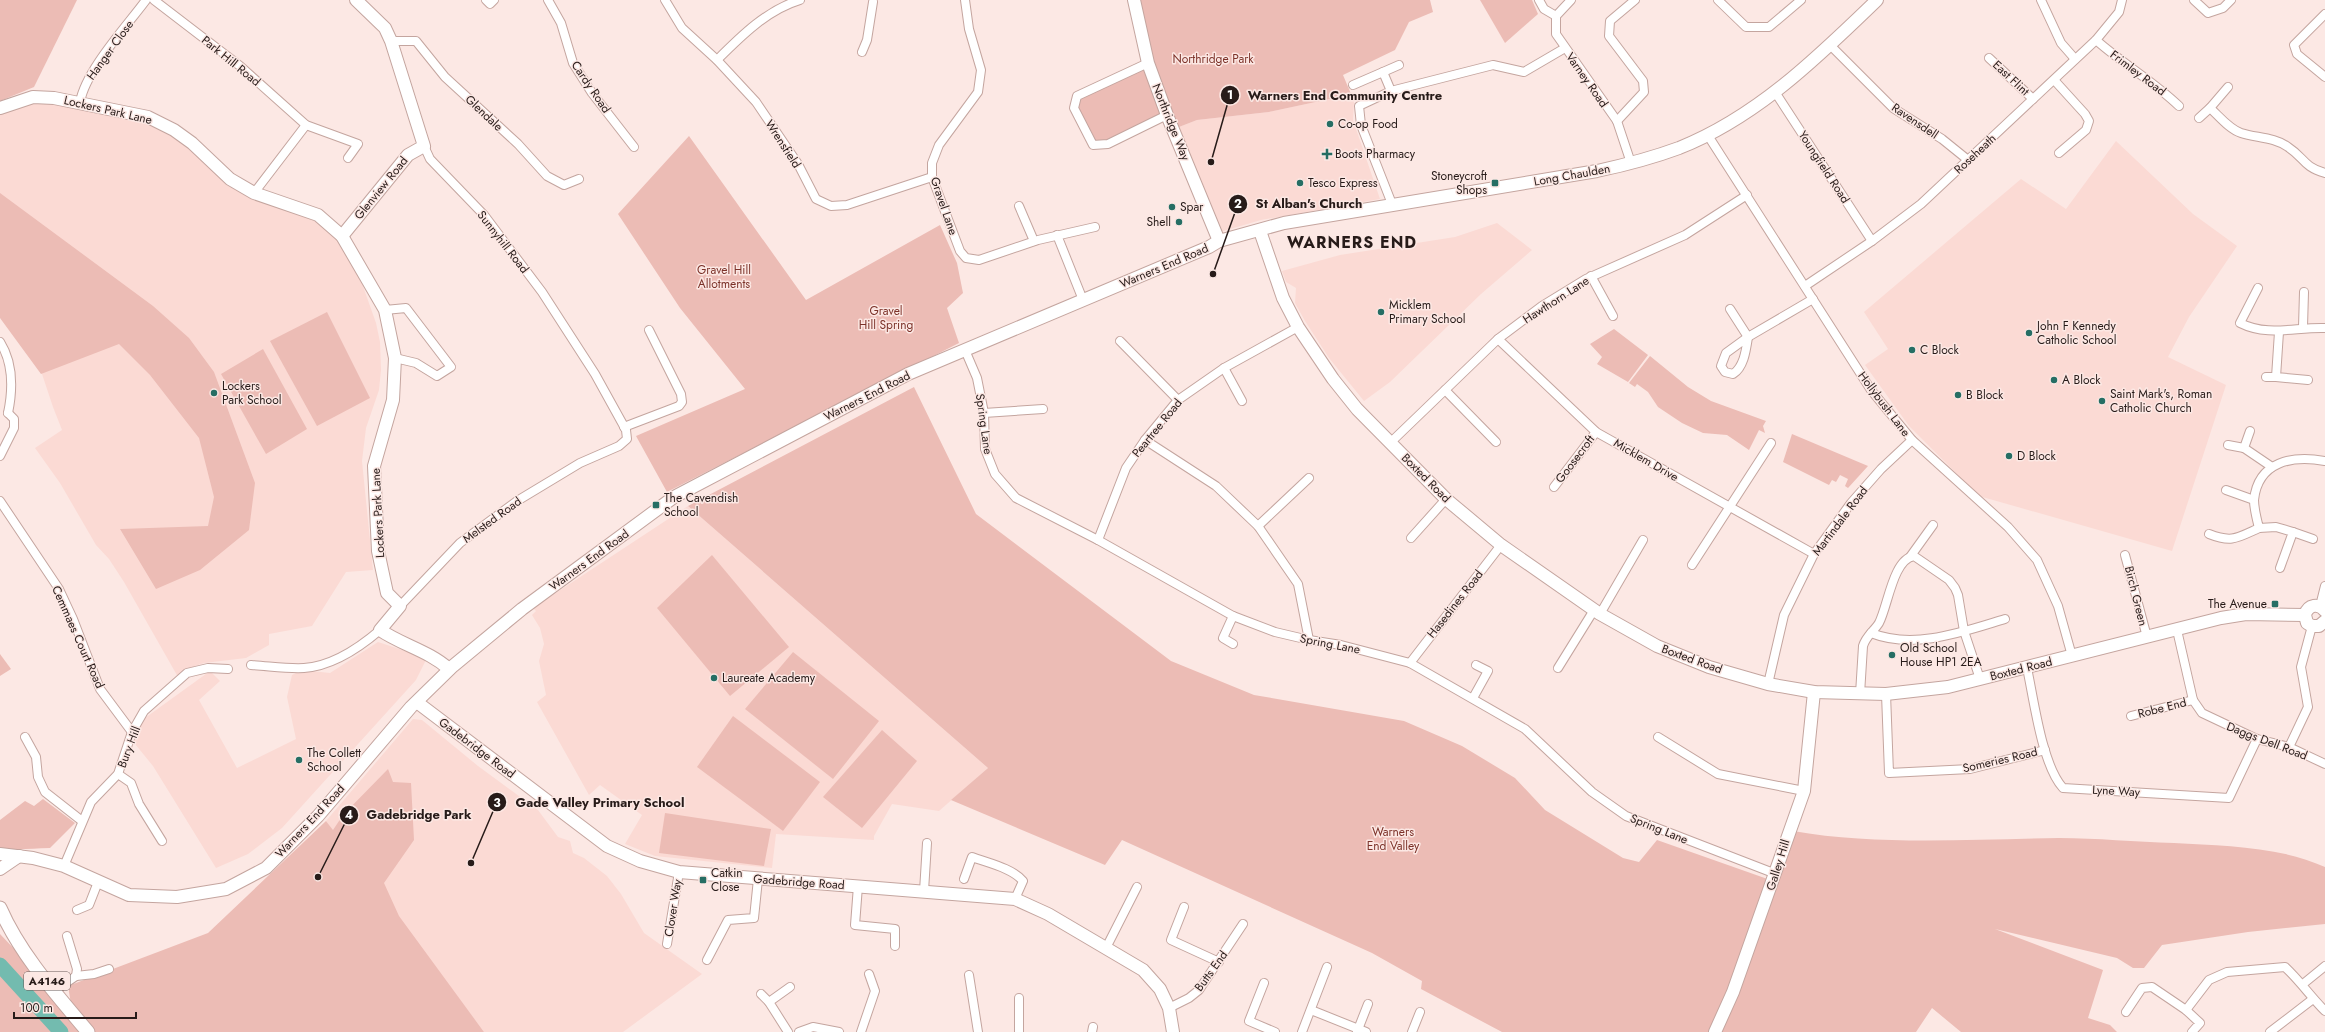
<svg xmlns="http://www.w3.org/2000/svg" width="2325" height="1032" viewBox="0 0 2325 1032" font-family="Jost,sans-serif">
<style>
.built{fill:#fbdad4}
.green{fill:#ecbcb5}
.lines{fill:none;stroke-linecap:round;stroke-linejoin:round}
.river{stroke:#73bbaf;stroke-width:15}
.street-casing{stroke:#c4a59f;stroke-width:10}
.secondary-casing{stroke:#c4a59f;stroke-width:14}
.primary-casing{stroke:#c4a59f;stroke-width:15}
.street{stroke:#fff;stroke-width:8}
.secondary{stroke:#fff;stroke-width:12}
.primary{stroke:#fff;stroke-width:13}
.poi-dot{fill:#266e64;stroke:#fce8e4;stroke-width:1.5}
.labels{text-anchor:middle;dominant-baseline:central;stroke-width:3;stroke-linejoin:round;paint-order:stroke}
.shield{fill:#fce8e4;stroke:#675856;stroke-width:1}
.shield-label{font-size:11px;font-weight:bold;fill:#271b19}
.street-label{font-size:12px;fill:#271b19;stroke:#fce8e4}
.park-label{font-size:12px;fill:#7c3229;stroke:#fce8e4}
.poi-label{font-size:12px;fill:#271b19;stroke:#fce8e4;text-anchor:start}
.district-label{font-size:16px;font-weight:bold;letter-spacing:1px;fill:#271b19;stroke:#fce8e4}
.leader{fill:none;stroke:#271b19;stroke-width:1.5}
.callout-dot{fill:#271b19;stroke:#fce8e4;stroke-width:1.5}
.mark-label{font-size:12px;text-anchor:middle;font-weight:bold;fill:#fff}
.callout-label{font-size:13px;text-anchor:middle;font-weight:bold;fill:#271b19;stroke:#fce8e4;stroke-width:3;stroke-linejoin:round;paint-order:stroke}
</style>
<rect width="100%" height="100%" fill="#fce8e4"/>
<!-- built -->
<g class="built">
<polygon points="1339,97 1354,101 1353,120 1380,199 1261,220 1220,232 1179,127 1197,120 1269,112"/>
<polygon points="65,101 136,119 178,137 195,151 228,186 315,219 325,227 352,255 376,323 380,342 381,370 379,390 366,428 362,461 373,570 346,572 312,626 269,634 269,645 246,658 204,663 195,666 177,680 178,677 124,582 109,559 96,545 60,483 35,448 62,430 53,407 35,353 0,304 0,113 24,104"/>
<polygon points="2116,141 2193,214 2237,246 2189,317 2168,357 2226,385 2172,551 1979,496 1909,426 1865,365 1888,349 1864,312 2021,179 2066,209"/>
<polygon points="1497,223 1532,250 1481,294 1390,382 1364,401 1329,358 1305,321 1295,303 1296,288 1286,282 1282,271 1340,255 1455,237"/>
<polygon points="688,506 988,768 939,811 892,804 874,836 874,840 776,834 772,868 655,856 625,844 642,815 600,785 589,795 537,702 546,695 539,661 544,644 540,628 532,615 536,611 533,608"/>
<polygon points="378,642 427,658 416,680 282,828 248,854 216,868 153,766 131,739 139,726 145,718 210,671 220,681 199,700 237,768 296,739 287,697 292,675 302,670 330,673"/>
<polygon points="413,719 422,720 478,766 538,810 558,837 570,841 573,853 584,858 607,876 621,894 644,933 702,974 623,1032 484,1032 326,821"/>
</g>
<!-- green -->
<g class="green">
<polygon points="0,0 77,0 34,87 0,101"/>
<polygon points="1134,0 1430,0 1433,12 1409,22 1395,50 1343,75 1354,101 1339,97 1269,112 1197,120 1179,127 1166,115 1108,144 1093,145 1074,108 1077,96 1148,63"/>
<polygon points="1480,0 1532,0 1538,14 1505,43"/>
<polygon points="689,136 806,300 940,225 957,263 963,293 947,308 959,343 667,492 636,436 745,389 680,308 618,214"/>
<polygon points="0,193 153,306 189,338 214,372 255,483 249,530 200,570 156,589 120,529 208,526 214,497 199,438 150,375 119,344 41,374 0,318"/>
<polygon points="327,312 370,398 317,426 270,341"/>
<polygon points="1614,329 1648,355 1628,382 1597,364 1602,357 1590,344"/>
<polygon points="263,349 307,429 266,454 221,374"/>
<polygon points="1650,356 1688,387 1711,401 1766,421 1763,426 1765,433 1759,430 1749,450 1727,435 1703,433 1682,423 1658,407 1648,392 1637,384 1635,387 1629,383"/>
<path d="M 914,387 L 976,514 L 1171,661 L 1254,695 L 1404,721 L 1462,746 L 1515,778 L 1545,810 L 1623,858 L 1639,862 L 1657,840 L 1776,882 L 1793,831 C 1877,846 1974,839 2059,838 C 2097,838 2135,842 2174,843 C 2223,846 2279,846 2325,867 L 2325,924 L 2248,932 L 2162,945 L 2144,968 L 2133,968 L 2117,958 L 1995,929 L 2103,970 L 2088,1018 L 2110,1025 L 2117,1032 L 1961,1032 L 1932,1008 L 1916,1032 L 1502,1032 L 1421,989 L 1422,981 L 1372,953 L 1122,840 L 1105,865 L 951,800 L 988,768 L 688,506 Z"/>
<polygon points="1792,434 1868,466 1848,488 1845,486 1848,479 1840,475 1836,482 1832,480 1829,485 1783,462"/>
<polygon points="712,555 789,647 730,696 657,608"/>
<polygon points="793,652 879,721 833,779 745,709"/>
<polygon points="0,654 11,669 0,676"/>
<polygon points="733,716 820,782 783,831 697,767"/>
<polygon points="882,730 917,761 862,828 823,797"/>
<polygon points="388,769 393,782 411,783 414,840 384,883 399,916 484,1032 95,1032 71,1004 68,986 208,933 326,821 333,830 343,815"/>
<path d="M 43,799 L 75,823 L 50,848 C 32,848 18,851 0,848 L 0,820 L 25,801 L 34,806 Z"/>
<polygon points="665,813 771,829 764,866 659,853"/>
<polygon points="0,934 54,991 88,1032 0,1032"/>
</g>
<g class="lines">
<!-- river -->
<polyline class="river" points="0,965 61,1032"/>
<defs>
<g id="street">
<polyline points="154,0 240,66 306,125 358,144 348,158"/>
<polyline points="486,0 490,4 494,0"/>
<polyline points="548,0 561,23 573,63 592,93 634,147"/>
<polyline points="665,0 682,28 717,60 756,102 798,164 816,199 831,206 847,205 932,177"/>
<polyline points="965,0 969,29 981,70 978,92 939,145 932,163 932,177 960,251 966,258 979,260 1038,240 1095,227"/>
<polyline points="1539,0 1544,9 1556,16"/>
<polyline points="1571,0 1556,16 1556,34 1617,121 1631,163"/>
<polyline points="1718,0 1746,27 1769,27 1801,0"/>
<polyline points="2041,0 2061,43 2075,59"/>
<polyline points="2194,0 2208,13 2223,8 2231,0"/>
<polyline points="2325,14 2294,45 2297,54 2325,77"/>
<path d="M 2096,40 C 2123,64 2153,81 2179,106"/>
<polyline points="391,41 416,41 445,77 518,144 547,176 564,185 579,179"/>
<polyline points="1830,45 1893,108 1942,139 1968,160"/>
<polyline points="862,52 867,40 873,2"/>
<polyline points="1989,58 2033,99"/>
<path d="M 717,60 C 741,36 767,10 800,0"/>
<polyline points="1148,63 1077,96 1074,108 1093,145 1108,144 1167,115"/>
<polyline points="1383,72 1399,65"/>
<polyline points="2055,81 2085,114 2089,121 2086,130 2059,153"/>
<polyline points="1353,85 1383,72 1391,91"/>
<path d="M 2228,87 L 2210,108 C 2219,116 2229,129 2241,133 C 2257,138 2274,137 2288,147 C 2305,158 2302,166 2325,173"/>
<polyline points="1775,92 1872,241"/>
<path d="M 80,102 C 86,70 126,27 146,0"/>
<polyline points="2199,118 2210,108"/>
<polyline points="1617,121 1644,92 1643,81 1609,36 1610,21 1635,0"/>
<polyline points="1707,134 1871,390 1912,440 2008,527 2037,560 2058,606 2072,656"/>
<polyline points="254,193 306,125"/>
<polyline points="1392,204 1361,125 1359,106 1391,91 1493,65 1524,72 1565,48"/>
<polyline points="1019,206 1034,241"/>
<polyline points="1057,235 1083,300"/>
<polyline points="1591,276 1613,316"/>
<polyline points="1805,286 1872,241 1921,204 2096,40 2119,12 2122,0"/>
<path d="M 2258,288 L 2240,323 C 2268,337 2295,327 2325,328"/>
<polyline points="1730,309 1748,337 1813,299"/>
<polyline points="385,310 406,308 451,367 437,376 416,363 395,358"/>
<polyline points="2303,327 2304,292"/>
<polyline points="2279,332 2276,377 2308,380"/>
<path d="M 1748,337 C 1746,350 1744,367 1733,374 L 1725,372 L 1721,366 L 1726,353 Z"/>
<polyline points="1498,339 1596,432 1814,554"/>
<polyline points="1120,341 1178,400"/>
<path d="M 0,342 C 14,364 13,389 8,413"/>
<polyline points="965,350 977,378 984,413 985,449 995,474 1016,498 1098,540 1233,616 1275,632 1309,640 1341,645 1410,663 1525,729 1592,792 1626,816 1776,874"/>
<polyline points="1224,368 1242,401"/>
<polyline points="2266,377 2276,377"/>
<polyline points="1445,390 1496,442"/>
<polyline points="984,413 1043,409"/>
<polyline points="624,427 679,406 682,402 681,394 649,330"/>
<polyline points="2250,431 2244,448 2272,467"/>
<polyline points="1145,440 1216,486 1258,526 1298,584 1309,640"/>
<polyline points="1390,443 1498,339 1542,306 1586,279 1685,235 1747,195"/>
<polyline points="2228,445 2244,448"/>
<polyline points="0,456 14,428 14,419 8,413"/>
<polyline points="1554,487 1596,432"/>
<polyline points="2226,490 2254,500"/>
<polyline points="0,501 59,589 73,619 100,689 132,732"/>
<polyline points="1258,526 1309,478"/>
<polyline points="2293,532 2313,539"/>
<path d="M 2209,534 C 2232,543 2237,538 2259,528"/>
<polyline points="1411,538 1446,499"/>
<polyline points="1098,540 1126,468 1145,440 1178,400 1224,368 1298,327"/>
<polyline points="2125,555 2147,637"/>
<polyline points="1910,557 1933,525"/>
<polyline points="1692,565 1771,443"/>
<path d="M 2280,568 L 2293,532 L 2276,527 L 2259,528 C 2257,520 2254,509 2254,500 C 2258,461 2293,455 2325,461"/>
<polyline points="400,606 460,543 517,501 580,463 619,446 627,439 626,430 595,374 542,292 484,215 430,159 424,146"/>
<polyline points="2320,606 2325,586"/>
<polyline points="1600,614 1643,540"/>
<polyline points="2177,630 2193,700 2202,713 2257,739 2289,747 2325,764"/>
<path d="M 1871,633 C 1914,650 1962,632 2005,619"/>
<polyline points="1233,644 1223,638 1233,616"/>
<polyline points="1410,663 1501,545"/>
<path d="M 251,665 C 269,666 287,669 304,668 C 333,666 359,648 380,630"/>
<polyline points="1558,668 1594,610"/>
<path d="M 2027,668 C 2034,700 2042,765 2063,788 L 2229,798 L 2257,739"/>
<polyline points="1768,684 1784,615 1814,554 1851,503 1881,469 1912,440"/>
<path d="M 1860,694 L 1863,646 C 1866,636 1874,631 1879,623 C 1888,606 1893,559 1914,556 L 1949,580 L 1955,588 L 1958,595 L 1964,631 L 1980,679"/>
<polyline points="1886,694 1889,773 1970,769 2045,750"/>
<polyline points="1473,698 1488,671 1476,665"/>
<polyline points="2131,716 2193,700"/>
<polyline points="25,737 36,757 38,777 45,792 82,821"/>
<polyline points="1658,737 1718,774 1804,791"/>
<polyline points="2289,747 2308,707 2301,667 2312,626"/>
<polyline points="118,774 131,783 139,804 162,841"/>
<polyline points="64,866 91,802 118,774 132,732 144,711 187,673 208,668 228,669"/>
<path d="M 964,879 L 972,857 C 988,863 1012,868 1023,881 L 1015,899"/>
<polyline points="858,886 855,925 895,929 895,946"/>
<polyline points="924,891 927,843"/>
<polyline points="1184,907 1171,940 1219,962"/>
<polyline points="77,910 89,905 98,882"/>
<polyline points="667,944 679,872"/>
<polyline points="1106,948 1137,887"/>
<polyline points="707,960 728,920 754,918 758,879"/>
<polyline points="969,975 978,1032"/>
<polyline points="76,976 94,974 109,969"/>
<polyline points="1264,983 1249,1021 1275,1032"/>
<polyline points="2303,984 2325,966"/>
<polyline points="54,991 76,976 77,969 67,936"/>
<polyline points="761,994 769,1002"/>
<polyline points="1019,998 1019,1032"/>
<polyline points="1169,1008 1189,998 1199,990 1243,924"/>
<polyline points="1311,1010 1366,1032"/>
<path d="M 2186,1010 L 2209,980 L 2227,972 L 2285,967 C 2300,981 2311,997 2325,1011"/>
<polyline points="2126,1012 2142,988 2152,987 2186,1010 2200,1023 2192,1032"/>
<polyline points="788,1032 769,1002 790,987"/>
<polyline points="799,1032 813,1027 839,1032"/>
<polyline points="861,1032 875,991 869,974"/>
<polyline points="1092,1032 1093,1027"/>
<polyline points="1302,1032 1327,967"/>
<polyline points="1357,1032 1368,1004"/>
<polyline points="1412,1032 1420,1012"/>
<polyline points="2270,1032 2313,999"/>
</g>
<g id="secondary">
<polyline points="1134,0 1148,63 1167,115 1219,241"/>
<path d="M 0,108 L 33,97 L 54,98 L 148,117 L 174,130 L 192,143 L 230,179 L 254,193 L 318,215 L 342,236 L 385,310 L 395,358 L 393,400 L 374,466 L 378,551 L 387,593 L 400,606 L 380,630 C 402,645 429,651 449,669"/>
<polyline points="1260,231 1283,298 1298,327 1333,379 1357,409 1446,499 1501,545 1600,614 1657,646 1709,667 1768,684 1814,692 1886,694 1948,687 2221,618 2246,614 2305,615"/>
<polyline points="342,236 408,155 424,146 391,41 385,28 356,0"/>
<path d="M 2325,611 C 2319,603 2308,604 2305,615 L 2307,623 L 2312,626 L 2319,626 L 2325,621"/>
<polyline points="418,703 607,846 640,861 679,872 1015,899 1048,914 1143,970 1160,989 1169,1008 1173,1032"/>
<path d="M 0,854 L 33,858 L 64,866 L 129,895 L 177,897 L 226,889 L 266,868 L 318,816 L 411,707 L 453,666 L 522,609 L 674,497 L 908,374 L 1209,247 L 1219,241 L 1284,223 L 1597,171 C 1625,165 1652,158 1679,148 C 1757,117 1818,57 1877,0"/>
<polyline points="0,869 19,856"/>
<polyline points="1715,1032 1733,992 1804,791 1814,692"/>
</g>
<path id="primary" d="M 0,908 C 20,954 56,994 88,1032"/>
</defs>
<!-- street casing -->
<use href="#street" class="street-casing"/>
<!-- secondary casing -->
<use href="#secondary" class="secondary-casing"/>
<!-- primary casing -->
<use href="#primary" class="primary-casing"/>
<!-- street -->
<use href="#street" class="street"/>
<!-- secondary -->
<use href="#secondary" class="secondary"/>
<!-- primary -->
<use href="#primary" class="primary"/>
</g>
<!-- markers -->
<g class="poi-dot">
<circle cx="1330" cy="124" r="4"/>
<path d="M1325 148h4v4h4v4h-4v4h-4v-4h-4v-4h4z"/>
<circle cx="1300" cy="183" r="4"/>
<rect x="1491" y="179" width="8" height="8" rx="2"/>
<circle cx="1172" cy="207" r="4"/>
<circle cx="1179" cy="222" r="4"/>
<circle cx="1381" cy="312" r="4"/>
<circle cx="2029" cy="333" r="4"/>
<circle cx="1912" cy="350" r="4"/>
<circle cx="2054" cy="380" r="4"/>
<circle cx="214" cy="393" r="4"/>
<circle cx="1958" cy="395" r="4"/>
<circle cx="2102" cy="401" r="4"/>
<circle cx="2009" cy="456" r="4"/>
<rect x="652" y="501" width="8" height="8" rx="2"/>
<rect x="2271" y="600" width="8" height="8" rx="2"/>
<circle cx="1892" cy="655" r="4"/>
<circle cx="714" cy="678" r="4"/>
<circle cx="299" cy="760" r="4"/>
<rect x="699" y="876" width="8" height="8" rx="2"/>
</g>
<g class="labels">
<!-- shield labels -->
<rect class="shield" x="24" y="972" width="46" height="18" rx="3"/>
<g class="shield-label">
<text x="47" y="981">A4146</text>
</g>
<!-- street labels -->
<g class="street-label">
<text transform="translate(110 50) rotate(-54)">Hanger Close</text>
<text transform="translate(231 61) rotate(39)">Park Hill Road</text>
<text transform="translate(2138 73) rotate(37)">Frimley Road</text>
<text transform="translate(2011 78) rotate(43)">East Flint</text>
<text transform="translate(1587 80) rotate(55)">Varney Road</text>
<text transform="translate(591 87) rotate(56)">Cardy Road</text>
<text transform="translate(108 110) rotate(13)">Lockers Park Lane</text>
<text transform="translate(484 113) rotate(43)">Glendale</text>
<text transform="translate(1915 121) rotate(34)">Ravensdell</text>
<text transform="translate(1171 122) rotate(68)">Northridge Way</text>
<text transform="translate(783 144) rotate(57)">Wrensfield</text>
<text transform="translate(1975 154) rotate(-43)">Roseheath</text>
<text transform="translate(1824 167) rotate(57)">Youngfield Road</text>
<text transform="translate(1572 175) rotate(-10)">Long Chaulden</text>
<text transform="translate(381 188) rotate(-51)">Glenview Road</text>
<text transform="translate(944 206) rotate(71)">Gravel Lane</text>
<text transform="translate(503 242) rotate(52)">Sunnyhill Road</text>
<text transform="translate(1164 266) rotate(-23)">Warners End Road</text>
<text transform="translate(1556 300) rotate(-33)">Hawthorn Lane</text>
<text transform="translate(867 396) rotate(-27)">Warners End Road</text>
<text transform="translate(1884 404) rotate(53)">Hollybush Lane</text>
<text transform="translate(984 424) rotate(82)">Spring Lane</text>
<text transform="translate(1157 428) rotate(-51)">Peartree Road</text>
<text transform="translate(1575 459) rotate(-53)">Goosecroft</text>
<text transform="translate(1646 460) rotate(30)">Micklem Drive</text>
<text transform="translate(1426 478) rotate(45)">Boxted Road</text>
<text transform="translate(378 513) rotate(-93)">Lockers Park Lane</text>
<text transform="translate(492 520) rotate(-36)">Melsted Road</text>
<text transform="translate(1840 521) rotate(-53)">Martindale Road</text>
<text transform="translate(589 560) rotate(-36)">Warners End Road</text>
<text transform="translate(2136 596) rotate(76)">Birch Green</text>
<text transform="translate(1455 604) rotate(-52)">Hasedines Road</text>
<text transform="translate(78 637) rotate(66)">Cemmaes Court Road</text>
<text transform="translate(1330 644) rotate(11)">Spring Lane</text>
<text transform="translate(1692 659) rotate(20)">Boxted Road</text>
<text transform="translate(2021 669) rotate(-14)">Boxted Road</text>
<text transform="translate(2162 708) rotate(-14)">Robe End</text>
<text transform="translate(2267 741) rotate(21)">Daggs Dell Road</text>
<text transform="translate(129 747) rotate(-69)">Bury Hill</text>
<text transform="translate(477 748) rotate(37)">Gadebridge Road</text>
<text transform="translate(2000 760) rotate(-13)">Someries Road</text>
<text transform="translate(2116 791) rotate(3)">Lyne Way</text>
<text transform="translate(310 821) rotate(-47)">Warners End Road</text>
<text transform="translate(1659 829) rotate(22)">Spring Lane</text>
<text transform="translate(1778 865) rotate(-73)">Galley Hill</text>
<text transform="translate(799 882) rotate(4)">Gadebridge Road</text>
<text transform="translate(673 908) rotate(-81)">Clover Way</text>
<text transform="translate(1211 971) rotate(-54)">Butts End</text>
</g>
<!-- park labels -->
<g class="park-label">
<text x="1213" y="59">Northridge Park</text>
<text x="724" y="270">Gravel Hill<tspan x="724" dy="14">Allotments</tspan></text>
<text x="886" y="311">Gravel<tspan x="886" dy="14">Hill Spring</tspan></text>
<text x="1393" y="832">Warners<tspan x="1393" dy="14">End Valley</tspan></text>
</g>
<!-- poi labels -->
<g class="poi-label">
<text x="1338" y="124">Co-op Food</text>
<text x="1335" y="154">Boots Pharmacy</text>
<text x="1487" y="176" text-anchor="end">Stoneycroft<tspan x="1487" dy="14">Shops</tspan></text>
<text x="1308" y="183">Tesco Express</text>
<text x="1180" y="207">Spar</text>
<text x="1171" y="222" text-anchor="end">Shell</text>
<text x="1389" y="305">Micklem<tspan x="1389" dy="14">Primary School</tspan></text>
<text x="2037" y="326">John F Kennedy<tspan x="2037" dy="14">Catholic School</tspan></text>
<text x="1920" y="350">C Block</text>
<text x="2062" y="380">A Block</text>
<text x="222" y="386">Lockers<tspan x="222" dy="14">Park School</tspan></text>
<text x="2110" y="394">Saint Mark's, Roman<tspan x="2110" dy="14">Catholic Church</tspan></text>
<text x="1966" y="395">B Block</text>
<text x="2017" y="456">D Block</text>
<text x="664" y="498">The Cavendish<tspan x="664" dy="14">School</tspan></text>
<text x="2267" y="604" text-anchor="end">The Avenue</text>
<text x="1900" y="648">Old School<tspan x="1900" dy="14">House HP1 2EA</tspan></text>
<text x="722" y="678">Laureate Academy</text>
<text x="307" y="753">The Collett<tspan x="307" dy="14">School</tspan></text>
<text x="711" y="873">Catkin<tspan x="711" dy="14">Close</tspan></text>
</g>
<!-- district labels -->
<g class="district-label">
<text x="1352" y="242">WARNERS END</text>
</g>
</g>
<!-- callouts -->
<path class="leader" d="M1211 162L1230 95M1213 274L1238 204M471 863L497 802M318 877L349 815"/>
<g class="callout-dot">
<circle cx="1211" cy="162" r="4"/>
<circle cx="1213" cy="274" r="4"/>
<circle cx="471" cy="863" r="4"/>
<circle cx="318" cy="877" r="4"/>
<circle cx="1230" cy="95" r="10"/>
<circle cx="1238" cy="204" r="10"/>
<circle cx="497" cy="802" r="10"/>
<circle cx="349" cy="815" r="10"/>
</g>
<g class="mark-label">
<text x="1230" y="99">1</text>
<text x="1238" y="208">2</text>
<text x="497" y="807">3</text>
<text x="349" y="819">4</text>
</g>
<g class="callout-label">
<text x="1345" y="100">Warners End Community Centre</text>
<text x="1309" y="208">St Alban's Church</text>
<text x="600" y="807">Gade Valley Primary School</text>
<text x="419" y="819">Gadebridge Park</text>
</g>
<!-- scale -->
<path d="M14 1012v6h122v-6" fill="none" stroke="#271b19" stroke-width="2"/>
<text x="20" y="1012" font-size="12" fill="#271b19" stroke="#fce8e4" stroke-width="3" paint-order="stroke">100 m</text>
</svg>
